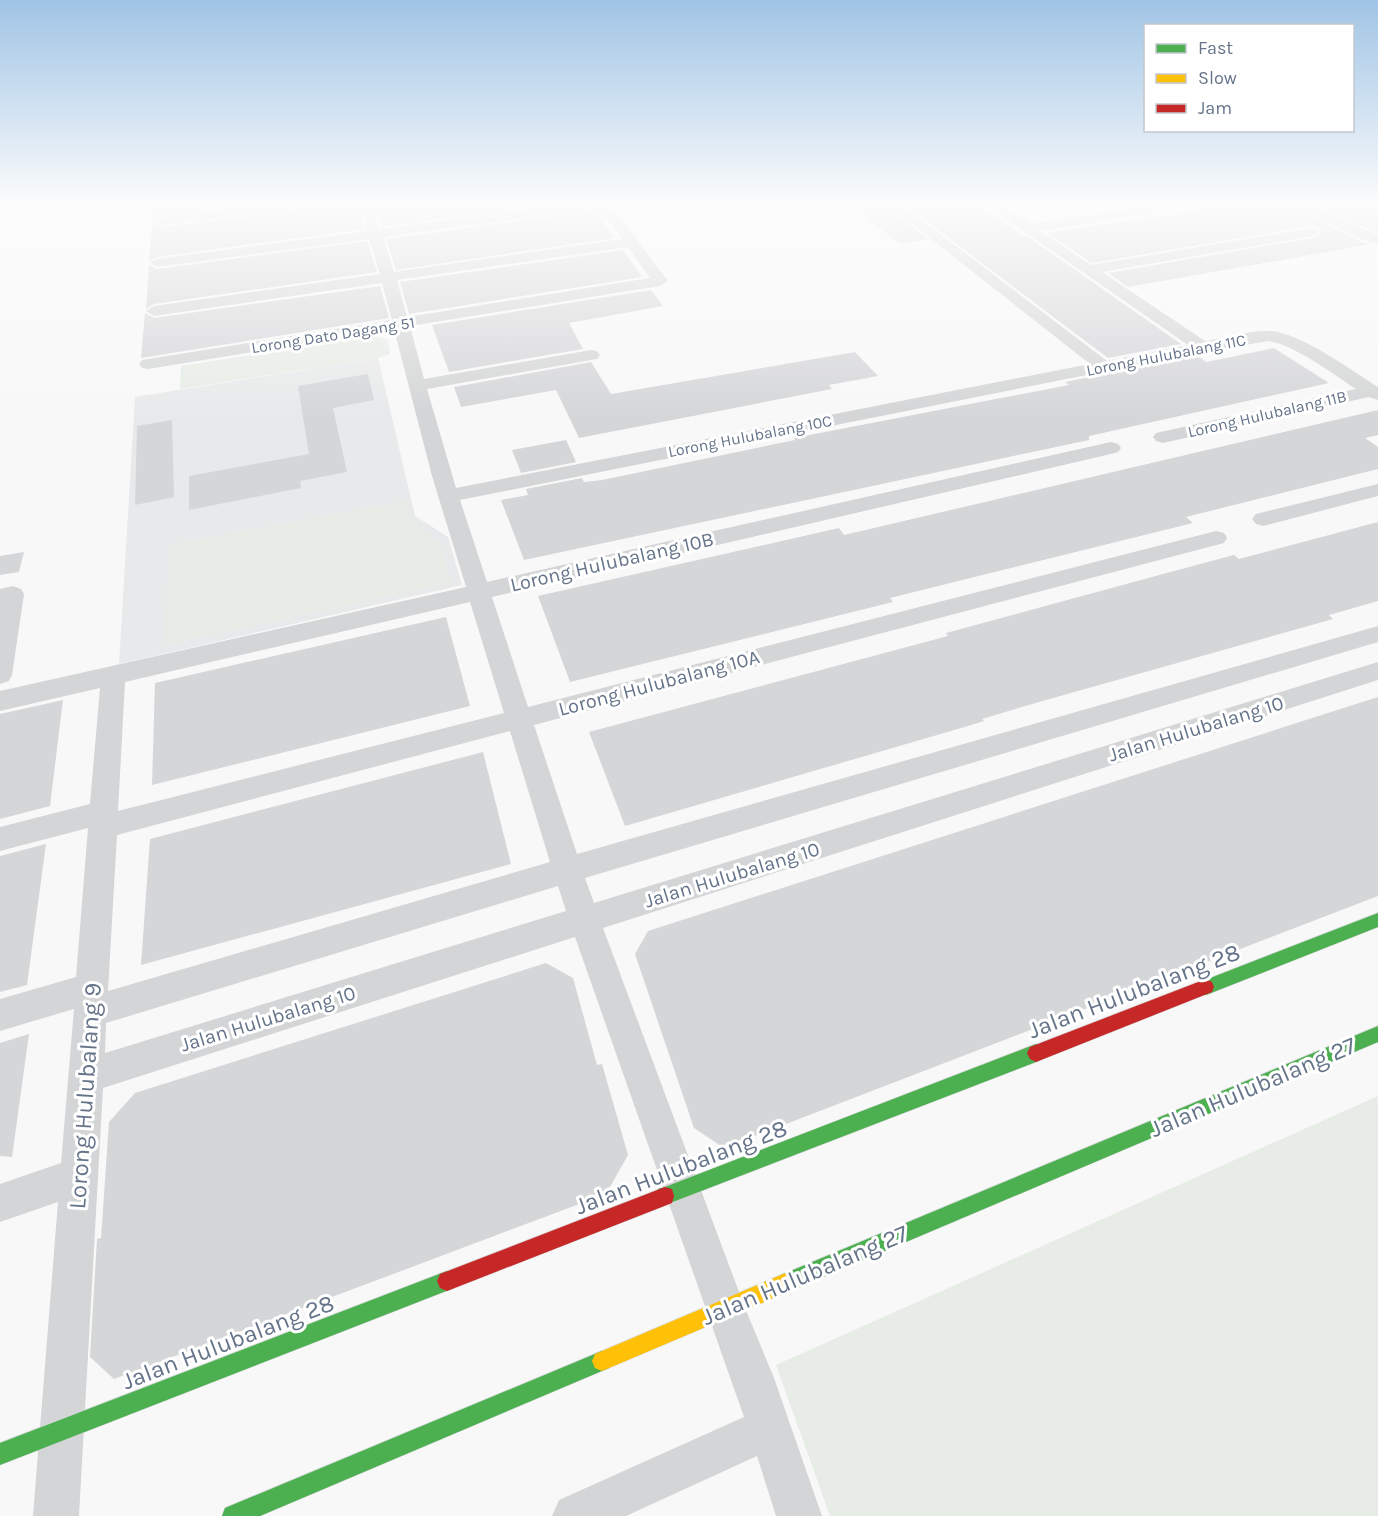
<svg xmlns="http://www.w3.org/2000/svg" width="1378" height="1516" viewBox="0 0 1378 1516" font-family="Karla,sans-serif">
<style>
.built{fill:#e8e9ea}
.green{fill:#e7ece6}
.building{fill:#d5d6d8}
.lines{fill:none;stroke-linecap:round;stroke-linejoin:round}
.fast-casing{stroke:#d4d6d8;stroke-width:1}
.slow-casing{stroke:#d4d6d8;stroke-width:1}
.jam-casing{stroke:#d4d6d8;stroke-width:1}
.street{fill:#d4d5d6;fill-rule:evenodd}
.fast{fill:#4caf50;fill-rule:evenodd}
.slow{fill:#ffc107;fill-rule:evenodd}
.jam{fill:#c62828;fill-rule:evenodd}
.labels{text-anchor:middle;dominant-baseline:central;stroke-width:6;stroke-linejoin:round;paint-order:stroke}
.far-street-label{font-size:16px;fill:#66748a;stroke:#fff}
.street-label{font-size:20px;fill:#66748a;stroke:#fff}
.near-street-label{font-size:24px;fill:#66748a;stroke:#fff}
</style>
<rect width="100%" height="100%" fill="#f8f8f8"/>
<!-- built -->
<polygon class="built" points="378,358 415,516 448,537 462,585 119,664 135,397"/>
<!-- green -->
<g class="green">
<polygon points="374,336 388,340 390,354 378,358 180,389 181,366"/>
<polygon points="405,501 409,517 439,543 451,582 165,645 169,545"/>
<polygon points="1378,1096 1378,1516 830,1516 776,1365"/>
</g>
<!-- building -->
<g class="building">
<polygon points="165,205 247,205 162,215 153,222 162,227 293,211 302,205 358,205 364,229 157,257 149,261 153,206"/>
<polygon points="374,205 546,205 382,227"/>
<polygon points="852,205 886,205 928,239 900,244"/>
<polygon points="905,205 977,205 1023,236 1027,236 1181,344 1108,358"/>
<polygon points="1231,205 1289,205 1362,242 1372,244 1128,287 1108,273 1312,238 1320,234 1321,231 1317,227 1312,226 1092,263 1047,233"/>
<polygon points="1313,205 1378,205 1378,233"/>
<polygon points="594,208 614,238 396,270 386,239 588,211"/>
<polygon points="367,241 377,272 154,304 146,309 149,265 157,269"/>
<polygon points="623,250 642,277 409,314 400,282"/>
<polygon points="380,286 389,318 141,358 145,313 154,318"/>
<polygon points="651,290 663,306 569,323 583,349 449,372 432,325"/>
<polygon points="1274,348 1329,383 1089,436 1089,440 524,560 501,500 528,495 526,489 582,478 584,482 602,480 795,440 794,438 1069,385 1065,382 1197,355 1206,362"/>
<polygon points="855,352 878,376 829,385 832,389 579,438 556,390 461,407 454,387 591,362 611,394"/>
<polygon points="368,374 374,400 333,408 347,472 300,481 301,488 189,510 189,476 309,454 298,386"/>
<polygon points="1378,410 1378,435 1365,438 1378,447 1378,469 1186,517 1193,523 890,598 893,602 570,682 538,596 839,528 844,535"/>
<polygon points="172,420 174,497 135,505 137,426"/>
<polygon points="566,440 576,462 521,473 512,450"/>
<polygon points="1378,522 1378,601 1329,615 1333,619 1039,702 982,719 984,721 968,726 625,826 589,732 948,636 946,633 1163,574 1234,555 1239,559"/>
<polygon points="24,552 19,572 0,575 0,556"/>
<polygon points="446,617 470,706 152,785 155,683"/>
<polygon points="1378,697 1378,896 724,1148 694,1128 635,954 648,931"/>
<polygon points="63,700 50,806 0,819 0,714"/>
<polygon points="483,752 511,864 141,965 150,839"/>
<polygon points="46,844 27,985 0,992 0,856"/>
<polygon points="546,963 573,978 597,1065 602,1064 628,1155 606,1194 114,1379 90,1357 97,1239 101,1238 109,1122 135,1093"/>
<polygon points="29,1034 12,1157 0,1156 0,1043"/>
</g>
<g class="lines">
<defs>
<g id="fast">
<polygon points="1378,913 1378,927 1206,995 1200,992 1198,987 1200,982"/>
<polygon points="1378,1026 1378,1042 788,1292 781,1289 778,1282 781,1275"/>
<polygon points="1036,1044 1042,1047 1045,1053 1042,1059 1036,1062 665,1205 658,1203 656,1196 658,1189 665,1187"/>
<polygon points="447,1271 454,1274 457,1281 454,1288 0,1465 0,1443"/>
<polygon points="602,1351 609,1354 612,1361 609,1368 260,1516 222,1516 225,1508"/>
</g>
<polygon id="slow" points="788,1272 795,1275 798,1282 795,1289 602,1371 595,1368 592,1361 595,1354"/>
<g id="jam">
<polygon points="1206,979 1212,982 1214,987 1212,992 1036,1062 1030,1059 1027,1053 1030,1047"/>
<polygon points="665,1187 672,1189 674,1196 672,1203 447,1291 440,1288 437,1281 440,1274"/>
</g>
</defs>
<!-- fast casing -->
<use href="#fast" class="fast-casing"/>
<!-- slow casing -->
<use href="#slow" class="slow-casing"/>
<!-- jam casing -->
<use href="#jam" class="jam-casing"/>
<!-- street -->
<g class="street">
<polygon points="263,205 300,205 293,209 162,225 155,221 162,217"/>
<path d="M 360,205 L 372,205 L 380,229 L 560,205 L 595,205 L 588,209 L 383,237 L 394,272 L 622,239 L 597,205 L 611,205 L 668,281 L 660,286 L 410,326 L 424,379 L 591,350 L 597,351 L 600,355 L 597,359 L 591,360 L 427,389 L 456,488 L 1090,364 L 888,205 L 902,205 L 1107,361 L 1188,345 L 986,205 L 1001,205 L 1030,224 L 1154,205 L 1184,205 L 1177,209 L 1040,231 L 1091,265 L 1312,228 L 1317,229 L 1319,232 L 1312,236 L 1102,272 L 1205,341 C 1225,338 1249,330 1270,331 C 1300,332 1352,371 1378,387 L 1378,400 L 1369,397 L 1163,443 L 1156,441 L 1153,437 L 1156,433 L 1356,389 C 1333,374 1295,345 1269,341 L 1202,352 L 460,500 L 487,582 L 1111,442 L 1118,444 L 1121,448 L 1118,452 L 1111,454 L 492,597 L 528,707 L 1216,531 L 1224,533 L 1227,538 L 1224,543 L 534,725 L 577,854 L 1378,626 L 1378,642 L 585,878 L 594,903 L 1378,662 L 1378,680 L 603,928 L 745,1308 L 774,1378 L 822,1516 L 776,1516 L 757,1456 L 626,1516 L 552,1516 L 559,1500 L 744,1417 L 575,937 L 103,1088 L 79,1516 L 33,1516 L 58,1202 L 0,1222 L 0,1184 L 61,1163 L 74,1009 L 0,1031 L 0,999 L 76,977 L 88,828 L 0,851 L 0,827 L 90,804 L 100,688 L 0,711 L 0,691 L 466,587 L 432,476 L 394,329 L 148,369 L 142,368 L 139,364 L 142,360 L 148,359 L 392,320 L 382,283 L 154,316 L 146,311 L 154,306 L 380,274 L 369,239 L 157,267 L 150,263 L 157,259 L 367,231 ZM 628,247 L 650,278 L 407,317 L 397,280 ZM 470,602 L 504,713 L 118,811 L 125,682 ZM 510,731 L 550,862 L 108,991 L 117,835 ZM 558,886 L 566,911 L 105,1053 L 106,1023 Z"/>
<polygon points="1291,205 1308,205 1378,235 1378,243 1363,240"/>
<polygon points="1378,484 1378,496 1263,526 1256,524 1252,519 1256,514"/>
<polygon points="13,586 21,589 24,594 12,675 9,681 0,684 0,589"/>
</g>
<!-- fast -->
<use href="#fast" class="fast"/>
<!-- slow -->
<use href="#slow" class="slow"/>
<!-- jam -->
<use href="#jam" class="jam"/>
</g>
<!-- sky -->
<linearGradient id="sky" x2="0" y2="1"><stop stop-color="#a0c4e5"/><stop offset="0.49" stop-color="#fcfcfc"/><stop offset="1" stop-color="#fcfcfc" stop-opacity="0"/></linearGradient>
<rect width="1378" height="417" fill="url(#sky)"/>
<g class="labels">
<!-- far-street labels -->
<g class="far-street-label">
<text transform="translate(333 335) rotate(-9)">Lorong Dato Dagang 51</text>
<text transform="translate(1166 355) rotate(-11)">Lorong Hulubalang 11C</text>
<text transform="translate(1267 414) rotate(-13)">Lorong Hulubalang 11B</text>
<text transform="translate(750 436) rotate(-11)">Lorong Hulubalang 10C</text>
</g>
<!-- street labels -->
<g class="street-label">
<text transform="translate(612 562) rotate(-13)">Lorong Hulubalang 10B</text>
<text transform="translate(659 683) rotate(-15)">Lorong Hulubalang 10A</text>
<text transform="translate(1196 729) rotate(-17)">Jalan Hulubalang 10</text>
<text transform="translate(732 875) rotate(-17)">Jalan Hulubalang 10</text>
<text transform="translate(268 1019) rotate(-17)">Jalan Hulubalang 10</text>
</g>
<!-- near-street labels -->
<g class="near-street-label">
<text transform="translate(1134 991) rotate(-21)">Jalan Hulubalang 28</text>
<text transform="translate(1253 1087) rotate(-23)">Jalan Hulubalang 27</text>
<text transform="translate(85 1096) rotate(-86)">Lorong Hulubalang 9</text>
<text transform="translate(681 1167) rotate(-21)">Jalan Hulubalang 28</text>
<text transform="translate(805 1275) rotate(-23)">Jalan Hulubalang 27</text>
<text transform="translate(228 1342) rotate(-21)">Jalan Hulubalang 28</text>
</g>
</g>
<!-- legend -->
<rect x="1144" y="24" width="210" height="108" fill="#ffffff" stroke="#c2c7d0" stroke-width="1.5"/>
<rect x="1156" y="44" width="30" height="9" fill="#4caf50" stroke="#c2c7d0" stroke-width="1.5"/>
<text x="1198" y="54" font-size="18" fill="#66748a">Fast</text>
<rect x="1156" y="74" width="30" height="9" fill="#ffc107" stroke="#c2c7d0" stroke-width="1.5"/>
<text x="1198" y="84" font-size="18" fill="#66748a">Slow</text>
<rect x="1156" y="104" width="30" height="9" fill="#c62828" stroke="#c2c7d0" stroke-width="1.5"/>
<text x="1198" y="114" font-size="18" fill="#66748a">Jam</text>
</svg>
